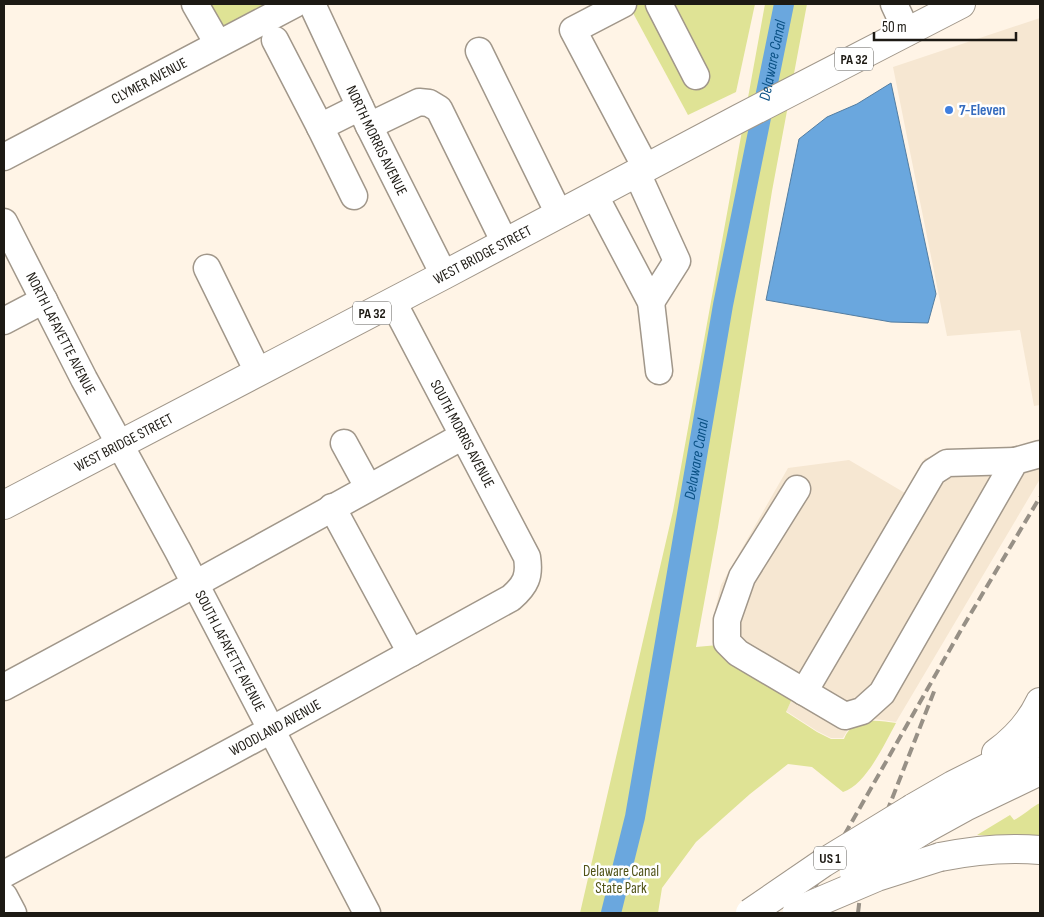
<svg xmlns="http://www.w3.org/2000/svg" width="1044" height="917" viewBox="0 0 1044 917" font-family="'Sofia Sans Condensed',sans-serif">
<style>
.built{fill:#f6e7d2}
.green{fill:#dfe395}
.water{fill:#6aa7de;stroke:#537da1}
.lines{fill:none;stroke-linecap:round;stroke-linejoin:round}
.canal{stroke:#6aa7de;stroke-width:20}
.minor-casing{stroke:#a1978a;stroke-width:29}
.major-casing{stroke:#a1978a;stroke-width:30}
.highway-casing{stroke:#a1978a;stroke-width:30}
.minor{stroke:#fff;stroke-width:26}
.major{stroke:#fff;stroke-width:28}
.highway{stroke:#fff;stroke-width:28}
.rail{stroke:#979086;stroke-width:4;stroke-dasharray:10 5;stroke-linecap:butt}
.highway-bridge-casing{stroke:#a1978a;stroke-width:30;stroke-linecap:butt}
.highway-bridge{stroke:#fff;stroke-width:28}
.shop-dot{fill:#3f7fe0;stroke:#fff;stroke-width:2}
.labels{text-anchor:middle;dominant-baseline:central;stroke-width:5;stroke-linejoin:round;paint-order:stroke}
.shield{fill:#fff;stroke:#615f5a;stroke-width:1}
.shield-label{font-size:14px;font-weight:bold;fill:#1d1a14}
.street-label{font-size:15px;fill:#1d1a14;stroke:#fff}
.shop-label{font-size:15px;font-weight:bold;fill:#366cbe;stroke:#fff;text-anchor:start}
.park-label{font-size:15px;fill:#515318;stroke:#fff}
.water-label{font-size:16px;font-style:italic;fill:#0a5185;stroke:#fff}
</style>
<rect width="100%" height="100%" fill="#fff4e6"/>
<!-- built -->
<g class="built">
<polygon points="1040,18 1040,405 1034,406 1020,330 947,336 893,67"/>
<polygon points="1026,445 1040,454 1040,479 896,722 875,719 859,722 850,726 843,738 831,738 817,731 786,711 793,698 716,630 715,610 721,585 788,468 849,460 905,493 925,458"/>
</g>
<!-- green -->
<g class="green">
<polygon points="196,4 265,4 212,33"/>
<polygon points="629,4 755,4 736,92 688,115 633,13"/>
<path d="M 765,4 L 807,4 L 772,191 L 718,527 L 696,647 L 718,645 L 792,699 L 786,712 L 817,732 L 831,739 L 844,739 C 853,716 876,720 896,723 C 885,743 866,785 843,792 L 812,767 L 788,764 L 750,794 L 696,842 L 662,888 L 658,913 L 580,913 L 673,511 Z"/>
<path d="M 1040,803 L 1040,838 L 977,835 L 1010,815 L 1014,820 C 1024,815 1030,808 1040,803 Z"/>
</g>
<!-- water -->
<polygon class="water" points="891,83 936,294 928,323 891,322 766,300 799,139 827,117 857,104"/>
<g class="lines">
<!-- canal -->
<path class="canal" id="s1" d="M 611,913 L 635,817 L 723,305 L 784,4"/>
<defs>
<g id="minor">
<polyline points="195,4 218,44"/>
<path id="s2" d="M 312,4 L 369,126 L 444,275"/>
<polyline points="623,4 573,30 646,168"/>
<polyline points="659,4 696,76"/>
<polyline points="894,4 907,32"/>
<polyline points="275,40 320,127"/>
<polyline points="479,51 559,214"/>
<polyline points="369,126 419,102 429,103 439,109 505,243"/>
<path id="s3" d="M 4,157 L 295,4"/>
<polyline points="637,173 677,261 651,302"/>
<polyline points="354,196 320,127 360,107"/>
<polyline points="595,196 651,302 659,371"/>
<path id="s4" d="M 4,222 L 84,379 L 178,551 L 367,913"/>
<polyline points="207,268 258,372"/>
<polyline points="4,321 44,300"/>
<polyline points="344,443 368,487"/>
<polyline points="797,489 742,577 727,620 727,642 738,653 845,716 862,711 882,693 1015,461 1040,454"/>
<polyline points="332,507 411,653"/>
<polyline points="4,687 195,584 463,436"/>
<polyline points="804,692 933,472 947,463 1015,461"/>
<path id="s5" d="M 4,874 L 271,730 L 511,598 C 526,585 530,576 527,557 L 393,302"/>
<polyline points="4,896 13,913"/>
</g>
<g id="major">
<path id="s6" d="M 4,505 L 444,275 L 740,118 L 961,4"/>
</g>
<g id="highway">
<path d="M 996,753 C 1014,740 1030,723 1040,702"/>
<polyline points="913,808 953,785 1040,741"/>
<polyline points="925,829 965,807 1040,771"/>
<path d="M 940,857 C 974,850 1006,847 1040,850"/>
</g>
</defs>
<!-- minor casing -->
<use href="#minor" class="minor-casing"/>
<!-- major casing -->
<use href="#major" class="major-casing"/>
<!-- highway casing -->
<use href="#highway" class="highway-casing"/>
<!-- minor -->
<use href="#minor" class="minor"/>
<!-- major -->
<use href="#major" class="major"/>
<!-- highway -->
<use href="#highway" class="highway"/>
<!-- rail -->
<g class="rail">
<polyline points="800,913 961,630 1040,497"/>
<polyline points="858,913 861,888 888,809 935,689"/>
</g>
<defs>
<g id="highway-bridge">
<polyline points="854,873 925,829"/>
<polyline points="797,911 877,877 940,857"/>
<polyline points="750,913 823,863 913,808"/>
</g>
</defs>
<!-- highway-bridge casing -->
<use href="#highway-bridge" class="highway-bridge-casing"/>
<!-- highway-bridge -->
<use href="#highway-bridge" class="highway-bridge"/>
</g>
<!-- markers -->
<circle class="shop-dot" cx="949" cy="110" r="5"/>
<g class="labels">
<!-- shield labels -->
<g class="shield">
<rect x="835" y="47.5" width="38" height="23" rx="4"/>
<rect x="353" y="301.5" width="38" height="23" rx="4"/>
<rect x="814" y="846.5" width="32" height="23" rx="4"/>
</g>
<g class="shield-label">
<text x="854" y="59">PA 32</text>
<text x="372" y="313">PA 32</text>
<text x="830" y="858">US 1</text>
</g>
<!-- street labels -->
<g class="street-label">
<text stroke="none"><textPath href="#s3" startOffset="164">CLYMER AVENUE</textPath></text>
<text stroke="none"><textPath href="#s2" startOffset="151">NORTH MORRIS AVENUE</textPath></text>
<text stroke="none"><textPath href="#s6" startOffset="540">WEST BRIDGE STREET</textPath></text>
<text stroke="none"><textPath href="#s4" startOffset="125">NORTH LAFAYETTE AVENUE</textPath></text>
<text transform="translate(462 434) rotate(62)">SOUTH MORRIS AVENUE</text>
<text stroke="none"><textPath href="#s6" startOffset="135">WEST BRIDGE STREET</textPath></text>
<text stroke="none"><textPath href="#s4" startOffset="485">SOUTH LAFAYETTE AVENUE</textPath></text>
<text stroke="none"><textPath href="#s5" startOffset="308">WOODLAND AVENUE</textPath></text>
</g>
<!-- shop labels -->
<g class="shop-label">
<text x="959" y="110">7-Eleven</text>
</g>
<!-- park labels -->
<g class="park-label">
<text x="621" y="871">Delaware Canal<tspan x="621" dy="17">State Park</tspan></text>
</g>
<!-- water labels -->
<g class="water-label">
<text stroke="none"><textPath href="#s1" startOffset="868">Delaware Canal</textPath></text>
<text stroke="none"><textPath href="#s1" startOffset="462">Delaware Canal</textPath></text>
</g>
</g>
<!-- border -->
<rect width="1044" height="917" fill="none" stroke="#1d1a14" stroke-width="10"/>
<!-- scale -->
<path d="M874 32v8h142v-8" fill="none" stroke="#1d1a14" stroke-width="2.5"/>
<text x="882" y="32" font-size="15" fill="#1d1a14" stroke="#ffffff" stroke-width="4" paint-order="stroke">50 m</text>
</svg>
